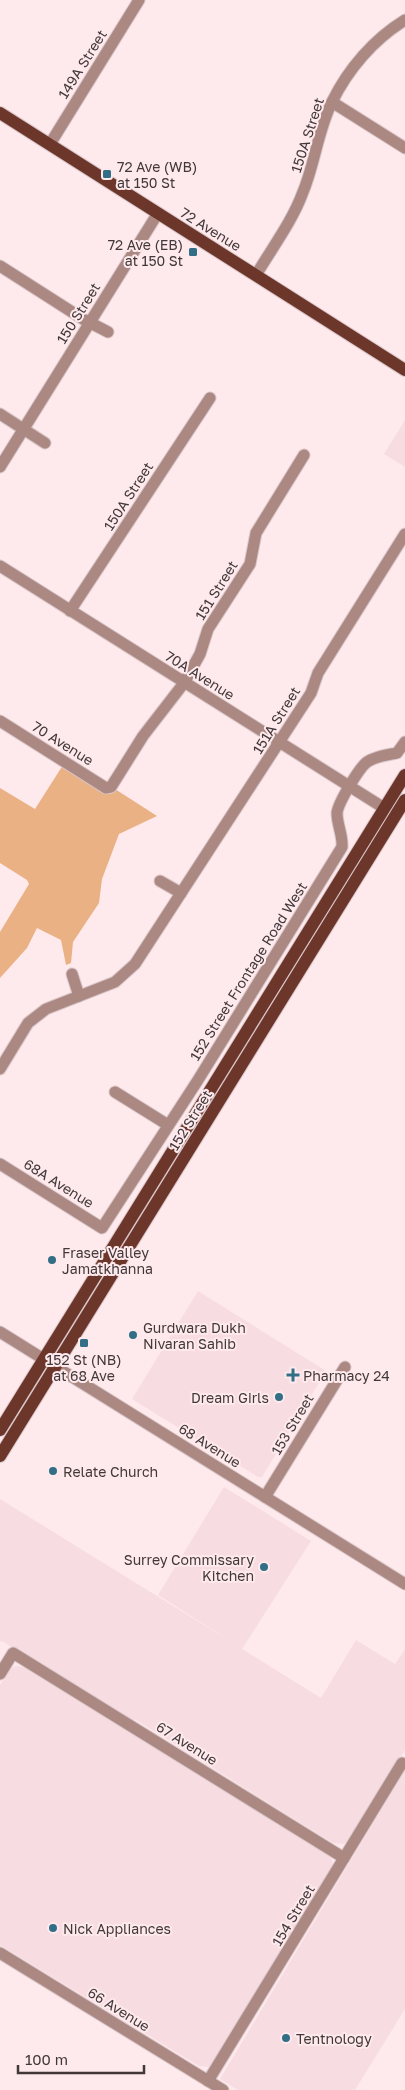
<svg xmlns="http://www.w3.org/2000/svg" width="405" height="2090" viewBox="0 0 405 2090" font-family="'Golos Text',sans-serif">
<style>
.built{fill:#f7dce2}
.green{fill:#eab184}
.lines{fill:none;stroke-linecap:round;stroke-linejoin:round}
.minor-casing{stroke:#d8c6c9;stroke-width:13}
.major-casing{stroke:#d8c6c9;stroke-width:14}
.minor{stroke:#ab8982;stroke-width:11}
.major{stroke:#6d362b;stroke-width:12}
.poi-dot{fill:#326e85;stroke:#feeaed;stroke-width:2}
.labels{text-anchor:middle;dominant-baseline:central;stroke-width:4;stroke-linejoin:round;paint-order:stroke}
.street-label{font-size:14px;fill:#42383a;stroke:#feeaed}
.poi-label{font-size:14px;fill:#42383a;stroke:#feeaed;text-anchor:start}
</style>
<rect width="100%" height="100%" fill="#feeaed"/>
<!-- built -->
<g class="built">
<polygon points="405,420 405,467 384,454"/>
<polygon points="198,1291 326,1371 262,1477 258,1477 132,1399"/>
<polygon points="224,1487 311,1541 242,1649 321,1698 356,1640 395,1664 405,1649 405,1750 349,1840 343,1844 333,1843 136,1720 131,1721 2,1641 0,1642 0,1499 238,1646 158,1595"/>
<polygon points="16,1666 24,1667 329,1856 332,1860 333,1868 209,2067 199,2066 0,1945 0,1685 10,1669"/>
<polygon points="405,1770 405,2009 355,2090 238,2090 220,2079"/>
</g>
<!-- green -->
<polygon class="green" points="63,765 110,794 115,789 157,816 119,834 102,879 99,903 73,942 71,963 66,965 61,940 37,928 27,948 0,978 0,932 29,884 27,880 0,863 0,788 35,809"/>
<g class="lines">
<defs>
<g id="minor">
<polyline points="332,102 405,148"/>
<polyline points="50,144 139,0"/>
<polyline points="0,266 83,319 108,332"/>
<path d="M 256,275 C 272,248 292,222 303,192 C 315,163 318,130 332,102 C 348,69 374,39 405,20"/>
<polyline points="0,414 45,443"/>
<polyline points="0,467 158,213"/>
<polyline points="0,566 384,808"/>
<polyline points="70,611 210,398"/>
<polyline points="0,721 106,788 111,787 143,736 184,683 200,654 208,629 250,564 256,533 304,455"/>
<polyline points="160,881 181,893"/>
<polyline points="72,974 79,996"/>
<polyline points="0,1069 28,1023 46,1009 115,982 135,964 311,693 318,673 405,534"/>
<polyline points="115,1092 168,1125"/>
<path d="M 0,1164 L 102,1228 L 198,1080 L 342,847 C 343,835 337,825 337,813 C 338,803 359,768 367,762 C 376,756 387,755 397,753 L 405,742"/>
<polyline points="0,1332 405,1584"/>
<polyline points="265,1497 345,1367"/>
<polyline points="0,1674 13,1653 344,1858"/>
<polyline points="0,1953 223,2090"/>
<polyline points="208,2081 402,1763"/>
</g>
<g id="major">
<polyline points="0,113 405,370"/>
<polyline points="0,1430 405,775"/>
<polyline points="0,1456 405,800"/>
</g>
</defs>
<!-- minor casing -->
<use href="#minor" class="minor-casing"/>
<!-- major casing -->
<use href="#major" class="major-casing"/>
<!-- minor -->
<use href="#minor" class="minor"/>
<!-- major -->
<use href="#major" class="major"/>
</g>
<!-- markers -->
<g class="poi-dot">
<rect x="102" y="169" width="10" height="10" rx="2.5"/>
<rect x="188" y="247" width="10" height="10" rx="2.5"/>
<circle cx="52" cy="1260" r="5"/>
<circle cx="133" cy="1335" r="5"/>
<rect x="79" y="1338" width="10" height="10" rx="2.5"/>
<path d="M290.5 1367.5h5v5h5v5h-5v5h-5v-5h-5v-5h5z"/>
<circle cx="279" cy="1397" r="5"/>
<circle cx="53" cy="1471" r="5"/>
<circle cx="264" cy="1567" r="5"/>
<circle cx="53" cy="1928" r="5"/>
<circle cx="286" cy="2038" r="5"/>
</g>
<g class="labels">
<!-- street labels -->
<g class="street-label">
<text transform="translate(82 64) rotate(-58)">149A Street</text>
<text transform="translate(307 135) rotate(-72)">150A Street</text>
<text transform="translate(211 229) rotate(32)">72 Avenue</text>
<text transform="translate(78 313) rotate(-58)">150 Street</text>
<text transform="translate(128 496) rotate(-57)">150A Street</text>
<text transform="translate(216 590) rotate(-58)">151 Street</text>
<text transform="translate(200 675) rotate(32)">70A Avenue</text>
<text transform="translate(276 720) rotate(-58)">151A Street</text>
<text transform="translate(63 743) rotate(32)">70 Avenue</text>
<text transform="translate(248 971) rotate(-58)">152 Street Frontage Road West</text>
<text transform="translate(190 1120) rotate(-58)">152 Street</text>
<text transform="translate(59 1183) rotate(32)">68A Avenue</text>
<text transform="translate(292 1424) rotate(-59)">153 Street</text>
<text transform="translate(210 1445) rotate(32)">68 Avenue</text>
<text transform="translate(187 1743) rotate(32)">67 Avenue</text>
<text transform="translate(293 1915) rotate(-59)">154 Street</text>
<text transform="translate(119 2009) rotate(32)">66 Avenue</text>
</g>
<!-- poi labels -->
<g class="poi-label">
<text x="117" y="166">72 Ave (WB)<tspan x="117" dy="16">at 150 St</tspan></text>
<text x="183" y="244" text-anchor="end">72 Ave (EB)<tspan x="183" dy="16">at 150 St</tspan></text>
<text x="62" y="1252">Fraser Valley<tspan x="62" dy="16">Jamatkhanna</tspan></text>
<text x="143" y="1327">Gurdwara Dukh<tspan x="143" dy="16">Nivaran Sahib</tspan></text>
<text x="84" y="1359" text-anchor="middle">152 St (NB)<tspan x="84" dy="16">at 68 Ave</tspan></text>
<text x="303" y="1375">Pharmacy 24</text>
<text x="269" y="1397" text-anchor="end">Dream Girls</text>
<text x="63" y="1471">Relate Church</text>
<text x="254" y="1559" text-anchor="end">Surrey Commissary<tspan x="254" dy="16">Kitchen</tspan></text>
<text x="63" y="1928">Nick Appliances</text>
<text x="296" y="2038">Tentnology</text>
</g>
</g>
<!-- scale -->
<path d="M18 2065v8h126v-8" fill="none" stroke="#42383a" stroke-width="2.5"/>
<text x="25" y="2065" font-size="15" fill="#42383a" stroke="#feeaed" stroke-width="4" paint-order="stroke">100 m</text>
</svg>
